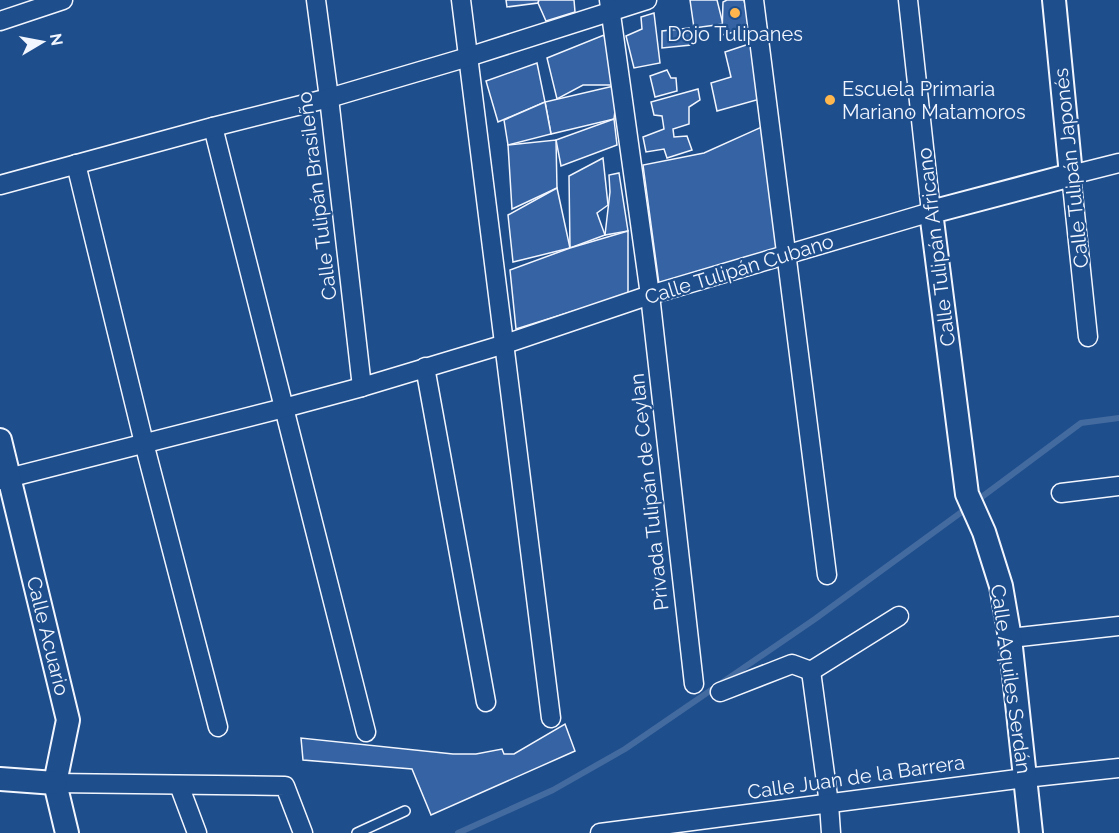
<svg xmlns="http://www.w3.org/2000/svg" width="1119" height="833" viewBox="0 0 1119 833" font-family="Raleway,sans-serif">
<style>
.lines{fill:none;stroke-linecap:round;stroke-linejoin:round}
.stream{stroke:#446ba0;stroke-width:6}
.building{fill:#3563a3;stroke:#f2f6ff;stroke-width:1.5}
.service-casing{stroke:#f2f6ff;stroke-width:12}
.minor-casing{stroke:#f2f6ff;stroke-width:21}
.tertiary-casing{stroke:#f2f6ff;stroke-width:26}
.service{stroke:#1f4e8c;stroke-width:9}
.minor{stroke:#1f4e8c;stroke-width:18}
.tertiary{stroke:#1f4e8c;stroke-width:22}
.poi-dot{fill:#ffb74d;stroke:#1f4e8c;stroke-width:2}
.labels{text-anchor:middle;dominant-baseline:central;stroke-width:4.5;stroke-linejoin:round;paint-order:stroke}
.poi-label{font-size:20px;fill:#f2f6ff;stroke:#1f4e8c}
.street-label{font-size:20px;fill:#f2f6ff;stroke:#1f4e8c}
</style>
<rect width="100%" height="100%" fill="#1f4e8c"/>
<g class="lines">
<!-- stream -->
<g class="stream">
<polyline points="975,502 1081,423 1119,418"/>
<polyline points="458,833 553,790 625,749 815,619 967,508"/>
</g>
</g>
<!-- building -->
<g class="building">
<polygon points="506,0 539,0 538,3 507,7"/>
<polygon points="539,0 574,0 575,12 546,21 538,3"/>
<polygon points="690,0 717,0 723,24 694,28"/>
<polygon points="727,0 744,0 750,28 722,35 723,2"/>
<polygon points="654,13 660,63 634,68 626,36 642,29 641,17"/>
<polygon points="689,28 691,45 662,48 662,31"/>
<polygon points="604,35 618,85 583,85 557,99 547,58"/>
<polygon points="752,43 760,99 717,111 711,83 731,77 725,52"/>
<polygon points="537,63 545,102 498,122 486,81"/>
<polygon points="667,70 671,78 676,78 677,91 655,97 650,76"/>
<polygon points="618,85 614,119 551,134 545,102"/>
<polygon points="698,89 700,100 689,107 689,124 673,129 674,137 687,136 692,150 667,158 664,149 646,152 643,137 664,129 662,116 654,115 651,102"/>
<polygon points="545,102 551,134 508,145 504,120"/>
<polygon points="614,119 617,145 561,166 556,140"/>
<polygon points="764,126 778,253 659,284 643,165 704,153"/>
<polygon points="556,140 557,188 512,209 508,145"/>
<polygon points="603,158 608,205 597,213 605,235 570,248 569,176"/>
<polygon points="619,173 628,231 605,235 610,192 609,175"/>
<polygon points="557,188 570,248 513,262 508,215"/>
<polygon points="628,231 628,294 516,329 510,270 570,248"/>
<polygon points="565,724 575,751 431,815 412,769 303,760 301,738 453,754 476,754 502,749 504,754 514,754"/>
</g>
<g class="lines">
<defs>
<polyline id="service" points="357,833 405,811"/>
<g id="minor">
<polyline points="316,0 329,98 362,387"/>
<polyline points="461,0 551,718"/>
<polyline points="609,0 650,295 694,684"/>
<polyline points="754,0 827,575"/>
<polyline points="0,21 63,0"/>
<polyline points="213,127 366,732"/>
<polyline points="76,164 144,443 218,727"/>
<polyline points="0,185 213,127 329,98 468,57 647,0"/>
<polyline points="1088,337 1071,175 1119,163"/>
<polyline points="425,367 486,702"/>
<polyline points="0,480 284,408 362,387 505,344 650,295 931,212 908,0"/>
<polyline points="1061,493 1119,486"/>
<polyline points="1010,638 1119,626"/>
<polyline points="811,671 829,804 831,833"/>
<polyline points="811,671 899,616"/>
<polyline points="720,692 792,664 811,671"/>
<polyline points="55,783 285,786 303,833"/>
<polyline points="179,785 197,833"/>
<polyline points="600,833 1025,778 1119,768"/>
</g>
<g id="tertiary">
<polyline points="0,440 68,720 55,783 67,833"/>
<polyline points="0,779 55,783"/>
<polyline points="1031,833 1010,638 1001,586 984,532 967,494 931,212 1071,175 1054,0"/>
</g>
</defs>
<!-- service casing -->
<use href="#service" class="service-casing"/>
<!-- minor casing -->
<use href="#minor" class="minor-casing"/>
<!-- tertiary casing -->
<use href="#tertiary" class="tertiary-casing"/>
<!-- service -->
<use href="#service" class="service"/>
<!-- minor -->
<use href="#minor" class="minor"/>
<!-- tertiary -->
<use href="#tertiary" class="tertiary"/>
</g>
<!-- markers -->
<g class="poi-dot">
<circle cx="735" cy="13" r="6"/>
<circle cx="830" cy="100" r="6"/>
</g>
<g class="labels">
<!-- poi labels -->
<g class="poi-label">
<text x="735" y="34">Dojo Tulipanes</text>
<text x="842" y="89" text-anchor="start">Escuela Primaria<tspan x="842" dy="23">Mariano Matamoros</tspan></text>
</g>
<!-- street labels -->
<g class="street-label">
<text transform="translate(1071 168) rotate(-96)">Calle Tulipán Japonés</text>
<text transform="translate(317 196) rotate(-97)">Calle Tulipán Brasileño</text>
<text transform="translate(936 247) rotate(-97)">Calle Tulipán Africano</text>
<text transform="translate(739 269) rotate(-17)">Calle Tulipán Cubano</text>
<text transform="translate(649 492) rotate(-96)">Privada Tulipán de Ceylan</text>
<text transform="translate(48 636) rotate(76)">Calle Acuario</text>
<text transform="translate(1011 679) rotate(82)">Calle Aquiles Serdán</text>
<text transform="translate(856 777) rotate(-8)">Calle Juan de la Barrera</text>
</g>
</g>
<!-- north arrow -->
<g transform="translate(42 42) rotate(80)" stroke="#1f4e8c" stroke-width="4.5" paint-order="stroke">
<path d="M0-4.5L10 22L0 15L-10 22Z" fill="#f2f6ff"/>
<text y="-9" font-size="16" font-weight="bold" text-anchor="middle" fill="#f2f6ff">N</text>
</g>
</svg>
